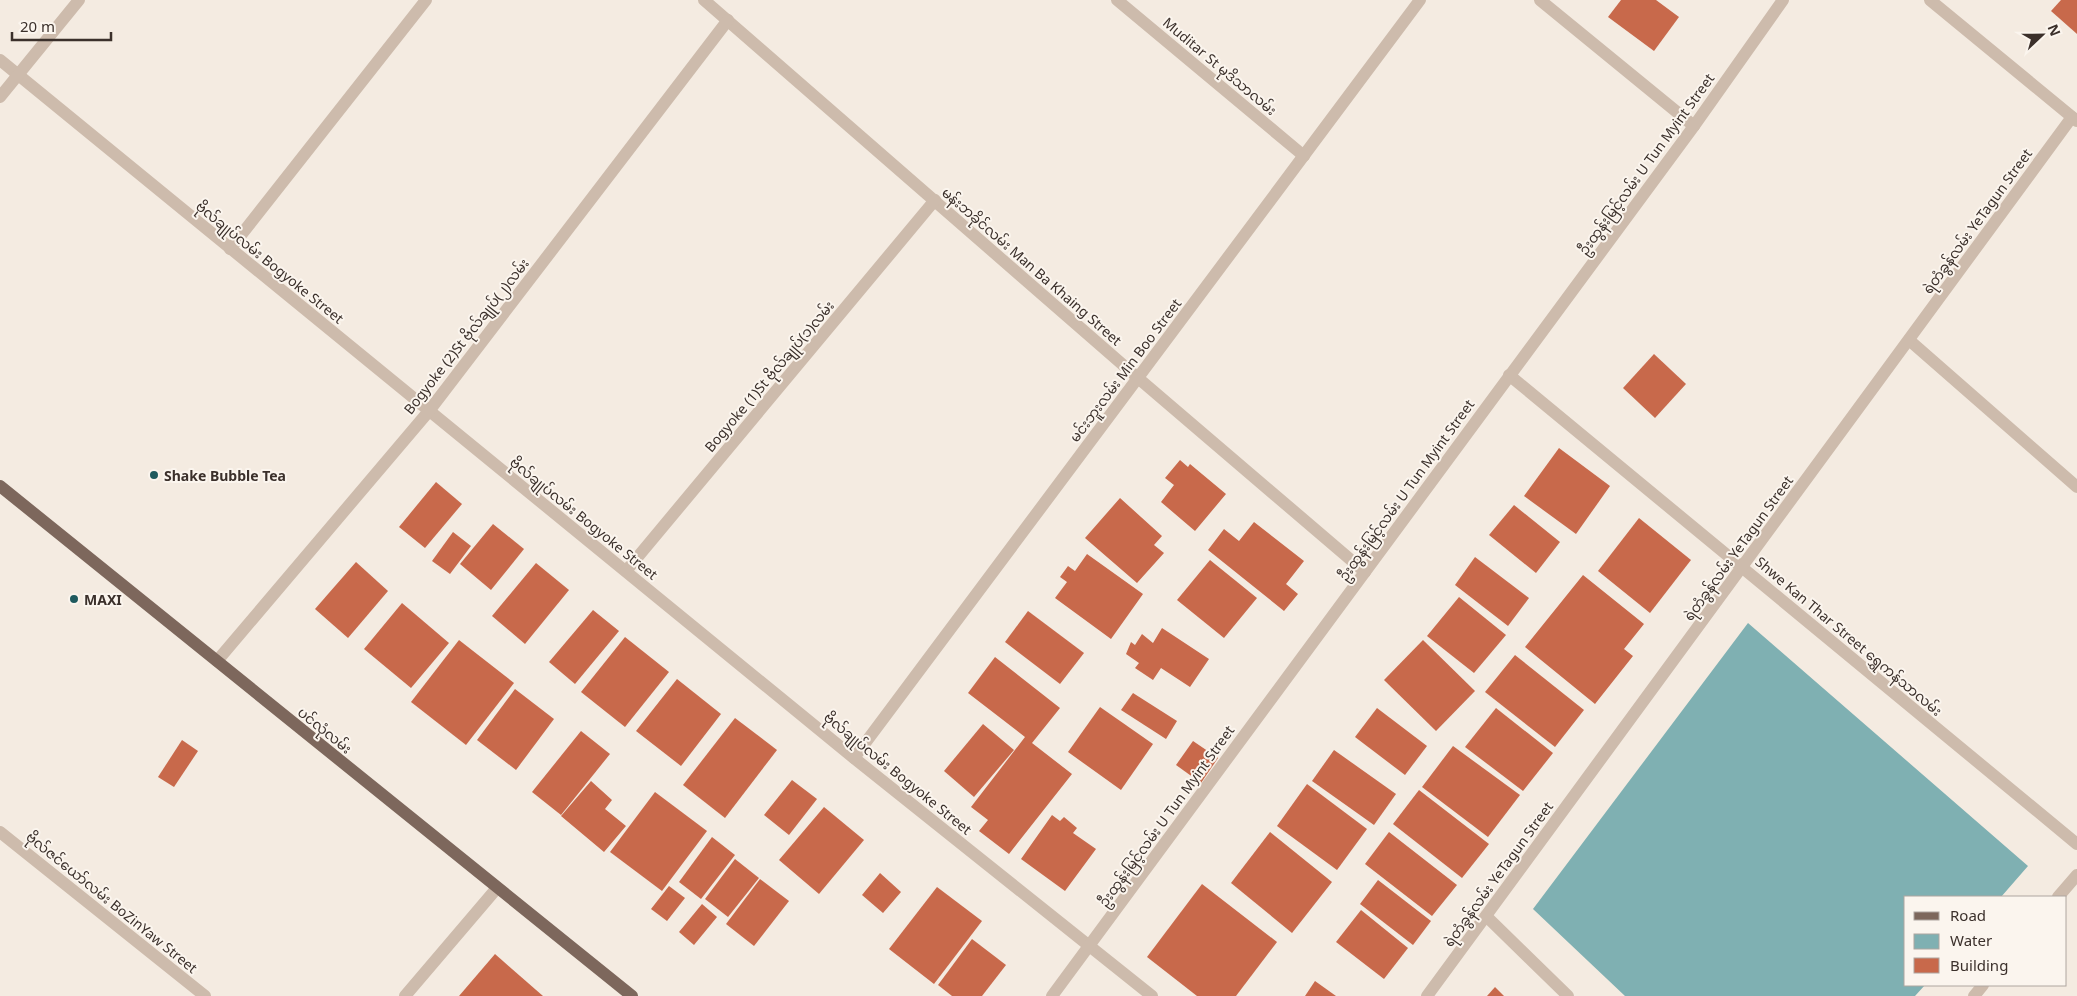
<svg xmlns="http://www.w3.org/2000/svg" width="2077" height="996" viewBox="0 0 2077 996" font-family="'Noto Sans','Noto Sans Myanmar',sans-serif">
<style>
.water{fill:#7fb0b2}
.building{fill:#c8694b}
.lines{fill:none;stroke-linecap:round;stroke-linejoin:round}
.minor{stroke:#cdbbac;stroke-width:12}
.major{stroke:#7d675c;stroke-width:12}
.poi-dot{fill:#1f5a5e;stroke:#fbf5ee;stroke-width:2}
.labels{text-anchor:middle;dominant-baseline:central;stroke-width:4;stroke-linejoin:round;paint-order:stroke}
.street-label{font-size:14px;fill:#3b302b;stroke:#fbf5ee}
.poi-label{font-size:14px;font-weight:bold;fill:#3b302b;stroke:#fbf5ee;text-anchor:start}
</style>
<rect width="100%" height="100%" fill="#f4ebe1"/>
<!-- water -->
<polygon class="water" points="1748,623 2028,866 2001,897 1906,897 1906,985 1925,985 1915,996 1625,996 1533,909"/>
<!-- building -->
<g class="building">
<polygon points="1621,0 1656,0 1679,17 1654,51 1608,17"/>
<polygon points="2061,0 2077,0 2077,34 2051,11"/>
<polygon points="1654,354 1686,384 1655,418 1623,388"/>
<polygon points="1559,448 1610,486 1576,534 1524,496"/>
<polygon points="1180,460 1188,467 1190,464 1226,494 1195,531 1161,502 1174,485 1165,478"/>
<polygon points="436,482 462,504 425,548 399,527"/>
<polygon points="1120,498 1162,536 1154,545 1164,553 1137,583 1085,538"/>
<polygon points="1514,505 1560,542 1536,573 1489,535"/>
<polygon points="1639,518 1691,560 1650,613 1598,571"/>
<polygon points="1254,522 1304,561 1286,584 1298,594 1284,611 1208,550 1224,529 1239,541"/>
<polygon points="493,524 524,549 491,590 460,564"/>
<polygon points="453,532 471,546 450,574 432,561"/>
<polygon points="1087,554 1143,594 1111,639 1055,598 1067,582 1060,577 1068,566 1075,571"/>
<polygon points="1475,557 1529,598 1508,626 1455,585"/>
<polygon points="1210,560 1257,598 1224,638 1177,600"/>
<polygon points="356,562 388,591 348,638 315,609"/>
<polygon points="536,563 569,590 525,644 492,616"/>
<polygon points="1583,575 1644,624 1624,649 1633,656 1595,704 1525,647"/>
<polygon points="1459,597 1506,635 1474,673 1427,636"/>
<polygon points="402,603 449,643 411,688 364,649"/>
<polygon points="593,610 619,631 575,684 549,662"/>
<polygon points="1028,611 1084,653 1060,684 1005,642"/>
<polygon points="1162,628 1209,659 1190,687 1161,668 1153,680 1135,668 1139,663 1126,654 1131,642 1135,645 1142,634 1153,643"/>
<polygon points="625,637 669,672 625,727 581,692"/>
<polygon points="459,640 514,683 466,745 411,702"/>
<polygon points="1423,640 1475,691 1436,731 1384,680"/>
<polygon points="1515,655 1584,710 1555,747 1485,692"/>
<polygon points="995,657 1060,708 1032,743 1072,774 1009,854 979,831 988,820 971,807 1025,737 968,693"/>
<polygon points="677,679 721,714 681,766 636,731"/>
<polygon points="515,689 554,719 516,770 477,740"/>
<polygon points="1133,693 1177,721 1166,739 1121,710"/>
<polygon points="1100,707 1153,744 1121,790 1068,752"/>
<polygon points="1377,708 1427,746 1405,775 1355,737"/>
<polygon points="1496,708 1553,753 1523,791 1465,747"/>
<polygon points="735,718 777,750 725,818 683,785"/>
<polygon points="983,724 1014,750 974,797 944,771"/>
<polygon points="581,731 610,754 561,815 532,792"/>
<polygon points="182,740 198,751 174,787 158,777"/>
<polygon points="1193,741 1218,758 1201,783 1176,765"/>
<polygon points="1453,746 1520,795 1488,837 1422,787"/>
<polygon points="1334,750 1396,794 1374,825 1312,781"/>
<polygon points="792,780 817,799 789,835 764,815"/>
<polygon points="591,781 612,800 605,809 626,826 604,852 561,816"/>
<polygon points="1307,784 1367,829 1337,870 1277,826"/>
<polygon points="1419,790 1489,844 1462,878 1393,824"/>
<polygon points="655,792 707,831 662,891 610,852"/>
<polygon points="824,807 864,840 819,894 779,860"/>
<polygon points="1052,815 1060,821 1064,817 1077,828 1073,833 1096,849 1065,891 1021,859"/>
<polygon points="1270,832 1332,882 1292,933 1231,883"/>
<polygon points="1389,832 1457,885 1432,916 1365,864"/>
<polygon points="712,837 735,855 701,899 679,882"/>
<polygon points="735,859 759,878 728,917 705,899"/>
<polygon points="880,873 901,892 883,913 862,895"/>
<polygon points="760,879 789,901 754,946 726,924"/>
<polygon points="1378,880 1431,921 1413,945 1360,904"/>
<polygon points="1202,884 1277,942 1236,996 1197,996 1147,957"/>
<polygon points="669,886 685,898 667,921 651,909"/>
<polygon points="937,887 982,921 934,984 889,949"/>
<polygon points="702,904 717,917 694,945 679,932"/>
<polygon points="1361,910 1408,948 1384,979 1336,942"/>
<polygon points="972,939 1006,965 982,996 952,996 938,985"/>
<polygon points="495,954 543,996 459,996"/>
<polygon points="1315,981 1336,996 1305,996"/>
<polygon points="1495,987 1504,996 1487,996"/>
</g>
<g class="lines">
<!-- minor -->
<g class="minor">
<polyline points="704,0 1138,378 1365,572"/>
<polyline points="1117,0 1304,156"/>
<polyline points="1540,0 1694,126"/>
<polyline points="1930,0 2077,121"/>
<polyline points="0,60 854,758 1152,996"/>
<polyline points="0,97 79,0"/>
<polyline points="230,249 426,0"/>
<polyline points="1909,340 2077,487"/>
<polyline points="1509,375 2077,844"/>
<polyline points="626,571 935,200"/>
<polyline points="217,661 429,411 728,20"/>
<polyline points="854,758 1420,0"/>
<polyline points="0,832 205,996"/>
<polyline points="2058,897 2077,875"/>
<polyline points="1486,916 1568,996"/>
<polyline points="405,996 497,888"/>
<polyline points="1052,996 1694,126 1783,0"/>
<polyline points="1427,996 2072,117"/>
<polyline points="1974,996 1983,985"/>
</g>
<!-- major -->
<polyline class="major" points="0,486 632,996"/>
</g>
<!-- markers -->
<g class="poi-dot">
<circle cx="154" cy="475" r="5"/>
<circle cx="74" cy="599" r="5"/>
</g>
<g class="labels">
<!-- street labels -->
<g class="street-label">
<text transform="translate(1220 66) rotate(40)">Muditar St မုဒိသာလမ်း</text>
<text transform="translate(1646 164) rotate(-54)">ဦးထွန်းမြင့်လမ်း U Tun Myint Street</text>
<text transform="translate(1977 221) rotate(-54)">ရဲတံခွန်လမ်း YeTagun Street</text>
<text transform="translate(270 262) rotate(39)">ဗိုလ်ချုပ်လမ်း Bogyoke Street</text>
<text transform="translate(1032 266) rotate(41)">မန်းဘခိုင်လမ်း Man Ba Khaing Street</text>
<text transform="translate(466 336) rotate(-52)">Bogyoke (2)St ဗိုလ်ချုပ်(၂)လမ်း</text>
<text transform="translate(1125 370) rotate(-53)">မင်းဘူးလမ်း Min Boo Street</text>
<text transform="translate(769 376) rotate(-50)">Bogyoke (1)St ဗိုလ်ချုပ်(၁)လမ်း</text>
<text transform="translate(1406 490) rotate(-54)">ဦးထွန်းမြင့်လမ်း U Tun Myint Street</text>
<text transform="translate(584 518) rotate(39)">ဗိုလ်ချုပ်လမ်း Bogyoke Street</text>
<text transform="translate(1738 548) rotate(-54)">ရဲတံခွန်လမ်း YeTagun Street</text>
<text transform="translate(1849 636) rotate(40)">Shwe Kan Thar Street ရွှေကန်သာလမ်း</text>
<text transform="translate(325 730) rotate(39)">ပင်လုံလမ်း</text>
<text transform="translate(898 773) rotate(39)">ဗိုလ်ချုပ်လမ်း Bogyoke Street</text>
<text transform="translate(1166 816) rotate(-54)">ဦးထွန်းမြင့်လမ်း U Tun Myint Street</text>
<text transform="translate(1498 874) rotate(-54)">ရဲတံခွန်လမ်း YeTagun Street</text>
<text transform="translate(112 902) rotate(39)">ဗိုလ်ဇင်ယော်လမ်း BoZinYaw Street</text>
</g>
<!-- poi labels -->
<g class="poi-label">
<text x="164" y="475">Shake Bubble Tea</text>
<text x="84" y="599">MAXI</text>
</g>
</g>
<!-- legend -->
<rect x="1904" y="896" width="162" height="90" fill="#fbf5ee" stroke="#aea6a0"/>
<rect x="1914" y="912" width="25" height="8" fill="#7d675c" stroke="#aea6a0"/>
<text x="1950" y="921" font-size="15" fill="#3b302b">Road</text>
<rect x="1914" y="934" width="25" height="15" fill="#7fb0b2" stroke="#aea6a0"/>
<text x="1950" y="946" font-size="15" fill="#3b302b">Water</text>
<rect x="1914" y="958" width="25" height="15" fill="#c8694b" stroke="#aea6a0"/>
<text x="1950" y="971" font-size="15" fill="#3b302b">Building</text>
<!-- north arrow -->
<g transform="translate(2042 35) rotate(68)" stroke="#fbf5ee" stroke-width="4" paint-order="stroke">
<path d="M0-4L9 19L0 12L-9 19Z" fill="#3b302b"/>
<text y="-8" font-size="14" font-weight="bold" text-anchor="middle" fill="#3b302b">N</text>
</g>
<!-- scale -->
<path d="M12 32v8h99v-8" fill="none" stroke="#3b302b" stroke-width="2.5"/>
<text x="20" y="32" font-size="15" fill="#3b302b" stroke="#fbf5ee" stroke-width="4" paint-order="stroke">20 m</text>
</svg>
